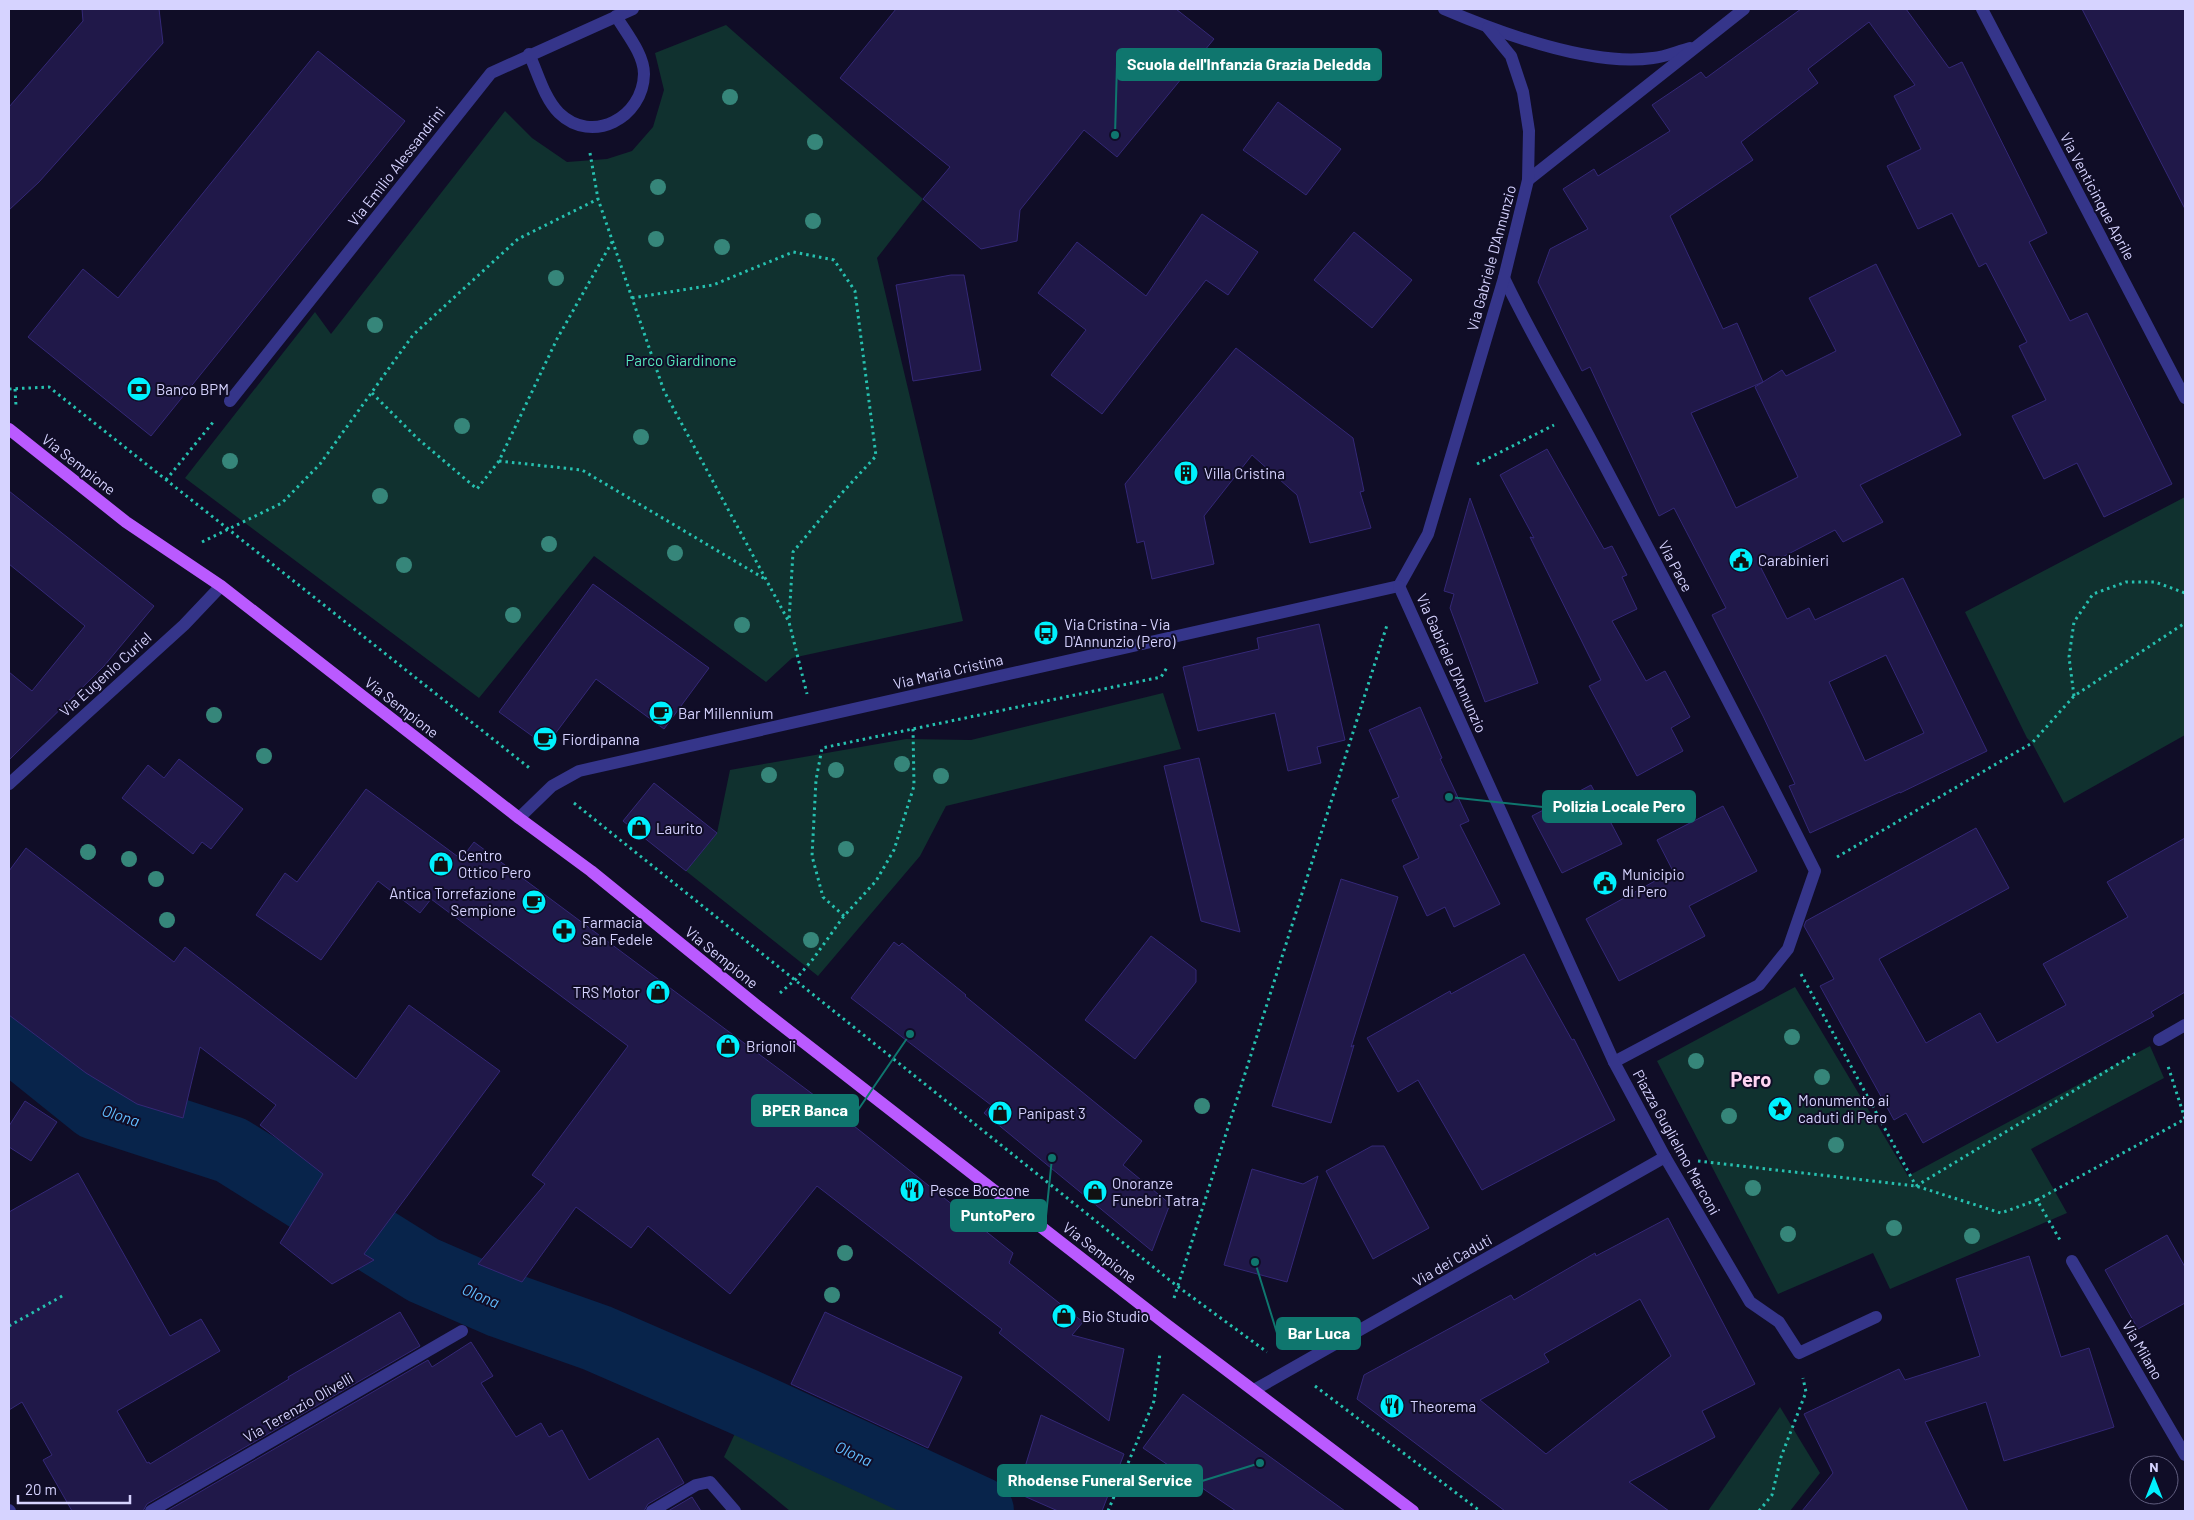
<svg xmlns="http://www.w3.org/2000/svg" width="2194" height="1520" viewBox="0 0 2194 1520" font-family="Barlow,sans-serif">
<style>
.green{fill:#10312f}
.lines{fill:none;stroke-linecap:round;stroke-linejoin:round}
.river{stroke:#08244b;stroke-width:68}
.building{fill:#201849;stroke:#342877;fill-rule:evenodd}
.path{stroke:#26c1b0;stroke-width:3;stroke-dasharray:2.5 4;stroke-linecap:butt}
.lane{stroke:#35358a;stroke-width:12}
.street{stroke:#35358a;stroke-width:12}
.primary{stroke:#ba5aff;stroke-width:12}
.tree{fill:#36867a}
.labels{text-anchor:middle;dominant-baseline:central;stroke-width:4;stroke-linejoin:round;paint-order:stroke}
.street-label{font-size:15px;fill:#d6d3ff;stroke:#100d27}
.park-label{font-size:15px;fill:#56e9bd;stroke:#100d27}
.poi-label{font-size:15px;fill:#d6d3ff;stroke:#100d27;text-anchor:start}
.water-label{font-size:16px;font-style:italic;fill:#61bdff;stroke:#100d27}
.district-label{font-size:20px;font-weight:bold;fill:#ffd5f2;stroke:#100d27}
.leader{fill:none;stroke:#0f766e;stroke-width:2}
.callout-dot{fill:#0f766e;stroke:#100d27;stroke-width:2}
.callout{fill:#0f766e;stroke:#0f766e;stroke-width:2}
.callout-label{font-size:16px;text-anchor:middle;font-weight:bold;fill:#fff}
</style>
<rect width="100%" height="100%" fill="#100d27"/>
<!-- green -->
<g class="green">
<polygon points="726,25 923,199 877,258 963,621 792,658 766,682 594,556 479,698 185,478 315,312 331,334 505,111 532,138 567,162 607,159 632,151 653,127 664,90 655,53"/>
<polygon points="2185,497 2185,735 2064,803 2032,743 2027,738 1965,612"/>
<polygon points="1163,693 1181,749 946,806 920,856 818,976 686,871 717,833 730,770 906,739 971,740"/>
<polygon points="1795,987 1908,1176 2150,1046 2164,1078 2031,1149 2067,1213 1890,1289 1873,1253 1778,1294 1657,1061"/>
<polygon points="1780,1407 1820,1473 1790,1511 1708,1511"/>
<polygon points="738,1427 918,1511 790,1511 724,1457"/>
</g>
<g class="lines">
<!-- river -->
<polyline class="river" points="9,1036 96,1106 231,1150 423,1270 501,1304 597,1338 744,1402 980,1511"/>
</g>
<!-- building -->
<g class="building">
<polygon points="82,9 159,9 163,43 39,182 9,210 9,107 83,21"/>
<polygon points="896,9 1176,9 1214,39 1117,157 1084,130 1020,210 1017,241 981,249 923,199 950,167 840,78"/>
<path d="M 1801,9 L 1906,9 L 1949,68 L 1962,62 L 2047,233 L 2029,242 L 2070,321 L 2087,313 L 2172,484 L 2104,517 L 2077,463 L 2044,479 L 2012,416 L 2046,400 L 2019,346 L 2027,342 L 1986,263 L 1979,267 L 1952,213 L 1918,229 L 1887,166 L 1921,149 L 1894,96 L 1915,85 L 1869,22 L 1808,69 L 1818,83 L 1741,142 L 1753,160 L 1670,216 L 1723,329 L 1737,323 L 1763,382 L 1691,413 L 1736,508 L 1798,477 L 1755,387 L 1782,370 L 1786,376 L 1836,351 L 1809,298 L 1876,264 L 1961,435 L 1860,485 L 1883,522 L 1843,542 L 1835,530 L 1761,568 L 1787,619 L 1809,608 L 1815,620 L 1903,578 L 1987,751 L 1900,793 L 1900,792 L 1810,833 L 1789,786 L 1795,784 L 1763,716 L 1712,615 L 1726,608 L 1674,508 L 1659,516 L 1590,367 L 1582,371 L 1538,282 L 1550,249 L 1588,229 L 1563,189 L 1594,169 L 1598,176 L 1670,131 L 1652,105 L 1701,72 L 1706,78 ZM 1886,655 L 1924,733 L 1865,761 L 1829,682 Z"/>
<polygon points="2082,9 2185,9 2185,209"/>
<polygon points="318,51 405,121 151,436 28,337 83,269 118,298"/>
<polygon points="1278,102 1341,149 1306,195 1243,150"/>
<polygon points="1202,214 1258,252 1228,295 1206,280 1102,414 1051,375 1086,330 1038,293 1077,242 1146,296"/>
<polygon points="1354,232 1412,280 1372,328 1314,280"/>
<polygon points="951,275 964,275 981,370 913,381 896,285"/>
<polygon points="1236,348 1353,438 1364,491 1360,492 1371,528 1310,543 1297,495 1252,455 1204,516 1214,564 1152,579 1144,541 1137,543 1125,484"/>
<polygon points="1547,449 1604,549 1612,546 1627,575 1622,577 1637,609 1612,621 1646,681 1665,671 1690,717 1671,728 1683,751 1637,776 1589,686 1601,680 1530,537 1534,538 1500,475"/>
<polygon points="9,491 154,606 104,666 9,760 9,672 32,691 85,626 9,564"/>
<polygon points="1470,498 1538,683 1485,702 1450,608 1454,594 1444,591"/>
<polygon points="593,584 709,668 664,729 596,679 546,746 499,712"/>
<polygon points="1319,624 1345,740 1317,747 1321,763 1288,771 1275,713 1198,731 1183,667 1259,649 1257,638"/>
<polygon points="1420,707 1442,758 1440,759 1469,821 1460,825 1500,904 1454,927 1445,907 1427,916 1403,866 1419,858 1392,800 1399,797 1369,730"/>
<polygon points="1199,758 1240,932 1201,921 1164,766"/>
<polygon points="179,759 243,809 211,849 202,842 193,854 122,798 148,765 164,778"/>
<polygon points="654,783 717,833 686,871 623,821"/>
<polygon points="1591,785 1622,844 1562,873 1532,816"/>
<polygon points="366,789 461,859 474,842 834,1110 1013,1253 1009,1263 1083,1322 1072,1335 1124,1349 1109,1421 999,1333 1002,1329 817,1186 730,1294 648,1226 631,1248 576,1207 522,1282 478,1264 545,1184 532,1175 628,1046 431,899 420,913 378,881 321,960 256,915 285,873 297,882"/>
<polygon points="1723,806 1757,871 1689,906 1705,936 1619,981 1586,919 1673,871 1657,840"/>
<polygon points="1976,828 2009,888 1879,959 1926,1043 1980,1013 1997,1043 2066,1005 2043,964 2128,917 2107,882 2185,838 2185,992 2151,1012 2154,1016 1923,1143 1906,1113 1894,1120 1820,986 1834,979 1804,926 1806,921"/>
<polygon points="26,848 174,962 185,947 356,1079 409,1005 500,1071 364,1254 374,1260 332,1284 280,1243 323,1174 260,1125 276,1105 200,1047 183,1118 137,1104 86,1073 9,1015 9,871"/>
<polygon points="1341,879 1398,897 1351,1047 1354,1045 1331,1123 1272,1106"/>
<polygon points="1151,936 1196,970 1196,982 1135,1059 1085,1020"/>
<polygon points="894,942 899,946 902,943 966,995 965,996 1142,1141 1123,1165 1170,1204 1152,1251 984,1113 991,1105 851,998"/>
<polygon points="1524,954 1572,1040 1574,1039 1615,1120 1482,1190 1418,1080 1398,1092 1367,1038 1450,991 1451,994"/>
<polygon points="25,1101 57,1122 31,1161 9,1147 9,1126"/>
<polygon points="1372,1146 1384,1146 1429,1228 1373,1259 1326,1171"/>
<polygon points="1252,1169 1303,1184 1318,1176 1287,1282 1224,1265"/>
<polygon points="78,1173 170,1336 201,1319 220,1351 117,1411 147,1463 149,1462 150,1464 289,1379 288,1377 400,1312 420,1346 147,1504 143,1511 72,1511 43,1460 52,1455 22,1402 9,1410 9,1212"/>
<path d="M 1668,1218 L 1755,1384 L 1702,1411 L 1715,1437 L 1629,1482 L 1669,1511 L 1505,1511 L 1357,1399 L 1364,1375 L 1511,1295 L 1514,1300 L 1595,1253 L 1596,1256 ZM 1640,1299 L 1671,1356 L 1546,1454 L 1480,1400 L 1549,1362 L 1544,1354 Z"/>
<polygon points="2167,1235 2185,1267 2185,1303 2138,1329 2105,1270"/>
<polygon points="2029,1256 2061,1357 2089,1348 2114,1427 2004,1461 1986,1402 1925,1422 1968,1511 1802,1511 1833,1473 1804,1414 1899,1369 1905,1380 1980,1356 1956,1279"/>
<polygon points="825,1312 962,1377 928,1448 791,1384"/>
<polygon points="471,1342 493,1376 481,1383 516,1437 541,1423 549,1437 562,1430 589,1480 658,1438 684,1483 648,1504 644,1511 167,1511 428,1360 432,1367"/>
<polygon points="1183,1394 1345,1511 1236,1511 1143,1448"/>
<polygon points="1041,1415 1124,1454 1102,1511 1058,1511 1017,1493"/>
<polygon points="692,1497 701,1511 668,1511"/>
</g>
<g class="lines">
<!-- path -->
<g class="path">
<polyline points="590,153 598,199 664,391 789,622 807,694"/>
<polyline points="632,298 713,285 793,252 834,260 855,291 876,456 841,494 793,552 789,621"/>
<polyline points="9,389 49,387 532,770"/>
<polyline points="15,389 16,406"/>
<polyline points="372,393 417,438 477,489 499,461 557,339 612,242"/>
<polyline points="499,461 582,470 765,579"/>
<polyline points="1477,464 1554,425"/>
<polyline points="166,480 214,421"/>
<polyline points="202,542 282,503 320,464 413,335 518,239 598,199"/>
<polyline points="2074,696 2069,657 2074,622 2093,594 2126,582 2155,582 2185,593"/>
<polyline points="574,803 1177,1286 1267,1352"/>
<polyline points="1837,857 2032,743 2074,696 2185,623"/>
<polyline points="844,916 823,897 812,856 816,780 822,748 1161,677 1168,666"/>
<polyline points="1801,974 1916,1186"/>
<polyline points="780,993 796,979 813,959 844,916 876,881 894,850 914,786 913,728"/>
<polyline points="1698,1161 1916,1186 2001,1213 2037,1200 2060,1240"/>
<polyline points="1916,1186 2138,1052"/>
<polyline points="2037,1200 2185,1119 2167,1063"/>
<polyline points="1174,1298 1387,625"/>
<polyline points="9,1326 64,1295"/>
<polyline points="1315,1386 1480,1511"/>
<polyline points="1108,1511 1154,1401 1160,1353"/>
<polyline points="1759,1511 1772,1495 1781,1457 1806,1392 1803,1378"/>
</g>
<!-- lane -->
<g class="lane">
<path d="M 529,54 C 538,73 544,98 559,113 C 592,145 643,118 644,74 C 644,54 626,33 616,16"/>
<polyline points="230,401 491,73 633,9"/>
<polyline points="1665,1157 1750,1302 1779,1322 1799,1353 1876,1317"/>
</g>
<!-- street -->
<g class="street">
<path d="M 1444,9 C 1500,33 1592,67 1653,58 C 1665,57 1678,51 1690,48"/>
<polyline points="1982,9 2185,398"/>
<polyline points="1528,180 1744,9"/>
<path d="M 1504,278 C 1533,339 1568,396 1599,455 C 1672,593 1745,731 1815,871 L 1788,949 L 1759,985 L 1614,1062"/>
<polyline points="1399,586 1428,534 1504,278 1528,180 1529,131 1523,92 1511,56 1488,28"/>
<polyline points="9,784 184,625 221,586"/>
<polyline points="519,818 552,786 579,771 1399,586"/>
<polyline points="2159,1040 2185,1025"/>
<polyline points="2072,1261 2185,1455"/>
<polyline points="1254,1390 1665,1157 1614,1062 1399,586"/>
<polyline points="9,1510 10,1511"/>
<polyline points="151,1511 462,1331"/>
<polyline points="652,1511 696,1485 710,1482 735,1511"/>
</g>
<!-- primary -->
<polyline class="primary" points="9,429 126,522 221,586 519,818 591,871 761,1009 1167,1325 1413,1511"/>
</g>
<!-- trees -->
<g class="tree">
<circle cx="730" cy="97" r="8"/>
<circle cx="815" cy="142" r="8"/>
<circle cx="658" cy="187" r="8"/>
<circle cx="813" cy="221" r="8"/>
<circle cx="656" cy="239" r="8"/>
<circle cx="722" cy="247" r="8"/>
<circle cx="556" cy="278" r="8"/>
<circle cx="375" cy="325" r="8"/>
<circle cx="462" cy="426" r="8"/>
<circle cx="641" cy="437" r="8"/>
<circle cx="230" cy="461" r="8"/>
<circle cx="380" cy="496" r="8"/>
<circle cx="549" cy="544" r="8"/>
<circle cx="675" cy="553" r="8"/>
<circle cx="404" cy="565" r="8"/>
<circle cx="513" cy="615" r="8"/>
<circle cx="742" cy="625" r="8"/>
<circle cx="214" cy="715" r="8"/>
<circle cx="264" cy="756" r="8"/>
<circle cx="902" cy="764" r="8"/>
<circle cx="836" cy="770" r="8"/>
<circle cx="769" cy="775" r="8"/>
<circle cx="941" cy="776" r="8"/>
<circle cx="846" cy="849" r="8"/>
<circle cx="88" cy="852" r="8"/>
<circle cx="129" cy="859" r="8"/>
<circle cx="156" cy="879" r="8"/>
<circle cx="167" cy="920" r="8"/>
<circle cx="811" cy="940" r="8"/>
<circle cx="1792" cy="1037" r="8"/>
<circle cx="1696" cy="1061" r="8"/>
<circle cx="1822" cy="1077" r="8"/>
<circle cx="1202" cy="1106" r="8"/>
<circle cx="1729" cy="1116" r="8"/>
<circle cx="1836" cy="1145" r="8"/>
<circle cx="1753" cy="1188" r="8"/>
<circle cx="1894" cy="1228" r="8"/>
<circle cx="1788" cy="1234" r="8"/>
<circle cx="1972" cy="1236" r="8"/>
<circle cx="845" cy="1253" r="8"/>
<circle cx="832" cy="1295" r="8"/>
</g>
<!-- icons -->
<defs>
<symbol id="bank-disc" viewBox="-11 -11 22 22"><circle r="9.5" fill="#00f1fe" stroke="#100d27"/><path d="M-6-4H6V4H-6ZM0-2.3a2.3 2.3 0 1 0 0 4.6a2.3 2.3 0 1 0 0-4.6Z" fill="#111"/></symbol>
<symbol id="building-disc" viewBox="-11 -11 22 22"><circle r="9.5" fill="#00f1fe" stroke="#100d27"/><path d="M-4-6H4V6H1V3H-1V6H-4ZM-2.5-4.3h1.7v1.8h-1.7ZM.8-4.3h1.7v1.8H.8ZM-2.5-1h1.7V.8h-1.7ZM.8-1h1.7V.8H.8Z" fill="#111"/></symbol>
<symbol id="civic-disc" viewBox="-11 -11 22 22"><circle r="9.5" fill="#00f1fe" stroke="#100d27"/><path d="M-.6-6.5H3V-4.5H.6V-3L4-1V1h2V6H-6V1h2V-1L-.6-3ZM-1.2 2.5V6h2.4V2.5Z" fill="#111"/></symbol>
<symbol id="bus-disc" viewBox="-11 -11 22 22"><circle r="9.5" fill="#00f1fe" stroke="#100d27"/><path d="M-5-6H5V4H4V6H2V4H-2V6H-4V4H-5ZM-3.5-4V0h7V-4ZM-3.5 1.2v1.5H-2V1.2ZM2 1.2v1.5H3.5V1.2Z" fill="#111"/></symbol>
<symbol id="cafe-disc" viewBox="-11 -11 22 22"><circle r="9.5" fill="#00f1fe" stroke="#100d27"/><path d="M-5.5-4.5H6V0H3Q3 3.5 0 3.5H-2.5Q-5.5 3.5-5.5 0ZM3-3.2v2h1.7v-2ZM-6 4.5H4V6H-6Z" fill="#111"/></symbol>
<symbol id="shop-disc" viewBox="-11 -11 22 22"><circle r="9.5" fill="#00f1fe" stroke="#100d27"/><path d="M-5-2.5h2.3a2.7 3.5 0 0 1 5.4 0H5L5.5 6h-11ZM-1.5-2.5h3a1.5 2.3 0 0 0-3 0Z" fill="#111"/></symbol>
<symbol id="pharmacy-disc" viewBox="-11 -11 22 22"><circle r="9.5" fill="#00f1fe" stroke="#100d27"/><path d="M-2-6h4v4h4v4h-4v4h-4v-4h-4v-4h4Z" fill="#111"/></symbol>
<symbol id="sight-disc" viewBox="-11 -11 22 22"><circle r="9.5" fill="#00f1fe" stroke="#100d27"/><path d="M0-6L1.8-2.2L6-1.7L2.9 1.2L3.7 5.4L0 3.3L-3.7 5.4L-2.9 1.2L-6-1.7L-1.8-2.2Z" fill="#111"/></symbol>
<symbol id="restaurant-disc" viewBox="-11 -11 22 22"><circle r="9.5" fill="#00f1fe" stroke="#100d27"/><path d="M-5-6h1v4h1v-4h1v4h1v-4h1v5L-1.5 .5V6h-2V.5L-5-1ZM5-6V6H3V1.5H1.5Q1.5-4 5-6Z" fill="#111"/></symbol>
</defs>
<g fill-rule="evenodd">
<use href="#bank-disc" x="125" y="375" width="28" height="28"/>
<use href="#building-disc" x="1172" y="459" width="28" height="28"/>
<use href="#civic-disc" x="1727" y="546" width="28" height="28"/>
<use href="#bus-disc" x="1032" y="619" width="28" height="28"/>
<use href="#cafe-disc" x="647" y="699" width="28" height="28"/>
<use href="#cafe-disc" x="531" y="725" width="28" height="28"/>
<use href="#shop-disc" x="625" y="814" width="28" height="28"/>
<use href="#shop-disc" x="427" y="850" width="28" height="28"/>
<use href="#civic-disc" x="1591" y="869" width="28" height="28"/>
<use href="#cafe-disc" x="520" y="888" width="28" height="28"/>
<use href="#pharmacy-disc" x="550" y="917" width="28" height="28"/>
<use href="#shop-disc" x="644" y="978" width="28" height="28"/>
<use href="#shop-disc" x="714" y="1032" width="28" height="28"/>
<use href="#sight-disc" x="1766" y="1095" width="28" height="28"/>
<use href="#shop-disc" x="986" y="1099" width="28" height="28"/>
<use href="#restaurant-disc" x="898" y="1176" width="28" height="28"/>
<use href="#shop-disc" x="1081" y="1178" width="28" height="28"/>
<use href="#shop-disc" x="1050" y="1302" width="28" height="28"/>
<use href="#restaurant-disc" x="1378" y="1392" width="28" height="28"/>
</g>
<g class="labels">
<!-- street labels -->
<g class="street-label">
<text transform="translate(396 166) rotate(-52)">Via Emilio Alessandrini</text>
<text transform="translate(2098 196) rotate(62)">Via Venticinque Aprile</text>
<text transform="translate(1491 258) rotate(-75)">Via Gabriele D'Annunzio</text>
<text transform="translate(79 464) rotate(38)">Via Sempione</text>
<text transform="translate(1676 566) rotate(62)">Via Pace</text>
<text transform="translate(1452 663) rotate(66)">Via Gabriele D'Annunzio</text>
<text transform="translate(948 671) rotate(-13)">Via Maria Cristina</text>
<text transform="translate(105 674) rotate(-42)">Via Eugenio Curiel</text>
<text transform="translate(402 707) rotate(38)">Via Sempione</text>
<text transform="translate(722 957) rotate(39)">Via Sempione</text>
<text transform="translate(1677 1142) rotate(61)">Piazza Guglielmo Marconi</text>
<text transform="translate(1100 1252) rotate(38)">Via Sempione</text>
<text transform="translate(1452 1260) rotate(-30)">Via dei Caduti</text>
<text transform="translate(2143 1350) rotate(60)">Via Milano</text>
<text transform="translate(298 1407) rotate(-30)">Via Terenzio Olivelli</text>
</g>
<!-- park labels -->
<g class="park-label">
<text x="681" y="360">Parco Giardinone</text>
</g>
<!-- poi labels -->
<g class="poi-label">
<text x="156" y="389">Banco BPM</text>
<text x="1204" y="473">Villa Cristina</text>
<text x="1758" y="560">Carabinieri</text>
<text x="1064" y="624">Via Cristina - Via<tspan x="1064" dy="17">D'Annunzio (Pero)</tspan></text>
<text x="678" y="713">Bar Millennium</text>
<text x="562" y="739">Fiordipanna</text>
<text x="656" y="828">Laurito</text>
<text x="458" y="855">Centro<tspan x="458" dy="17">Ottico Pero</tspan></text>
<text x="1622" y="874">Municipio<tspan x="1622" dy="17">di Pero</tspan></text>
<text x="516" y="893" text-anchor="end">Antica Torrefazione<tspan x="516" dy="17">Sempione</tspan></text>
<text x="582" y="922">Farmacia<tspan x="582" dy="17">San Fedele</tspan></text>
<text x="640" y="992" text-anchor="end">TRS Motor</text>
<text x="746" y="1046">Brignoli</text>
<text x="1798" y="1100">Monumento ai<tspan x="1798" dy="17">caduti di Pero</tspan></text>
<text x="1018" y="1113">Panipast 3</text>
<text x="1112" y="1183">Onoranze<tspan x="1112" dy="17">Funebri Tatra</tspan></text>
<text x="930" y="1190">Pesce Boccone</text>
<text x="1082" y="1316">Bio Studio</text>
<text x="1410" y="1406">Theorema</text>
</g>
<!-- water labels -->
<g class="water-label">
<text transform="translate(121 1115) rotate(18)">Olona</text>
<text transform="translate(481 1295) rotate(23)">Olona</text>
<text transform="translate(854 1453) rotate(25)">Olona</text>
</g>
<!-- district labels -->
<g class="district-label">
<text x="1751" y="1079">Pero</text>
</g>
</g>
<!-- callouts -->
<path class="leader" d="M1115 135L1117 64M1449 797L1543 807M910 1034L858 1110M1052 1158L1046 1216M1255 1262L1277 1333M1260 1463L1202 1481"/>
<g class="callout-dot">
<circle cx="1115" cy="135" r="5"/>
<circle cx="1449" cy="797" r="5"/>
<circle cx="910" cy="1034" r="5"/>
<circle cx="1052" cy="1158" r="5"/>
<circle cx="1255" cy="1262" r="5"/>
<circle cx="1260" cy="1463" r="5"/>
</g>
<g class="callout">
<rect x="1117" y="49" width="264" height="31" rx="5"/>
<rect x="1543" y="791" width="152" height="31" rx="5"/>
<rect x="752" y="1095" width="106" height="31" rx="5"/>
<rect x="951" y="1200" width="95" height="31" rx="5"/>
<rect x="1277" y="1318" width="83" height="31" rx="5"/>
<rect x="998" y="1465" width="204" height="31" rx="5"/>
</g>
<g class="callout-label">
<text x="1249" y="70">Scuola dell'Infanzia Grazia Deledda</text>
<text x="1619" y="812">Polizia Locale Pero</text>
<text x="805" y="1116">BPER Banca</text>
<text x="998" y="1221">PuntoPero</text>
<text x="1319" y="1339">Bar Luca</text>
<text x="1100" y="1486">Rhodense Funeral Service</text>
</g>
<!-- border -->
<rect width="2194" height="1520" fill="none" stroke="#d6d3ff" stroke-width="20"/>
<!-- north arrow -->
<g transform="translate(2154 1480)"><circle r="24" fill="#100d27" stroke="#5f5c7d"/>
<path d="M0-4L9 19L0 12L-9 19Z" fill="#00f1fe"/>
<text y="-8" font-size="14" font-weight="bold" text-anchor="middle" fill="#d6d3ff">N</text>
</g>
<!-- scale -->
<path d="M18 1495v8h112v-8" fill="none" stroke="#d6d3ff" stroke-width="2.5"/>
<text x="25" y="1495" font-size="15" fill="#d6d3ff" stroke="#100d27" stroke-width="4" paint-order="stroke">20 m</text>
</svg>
